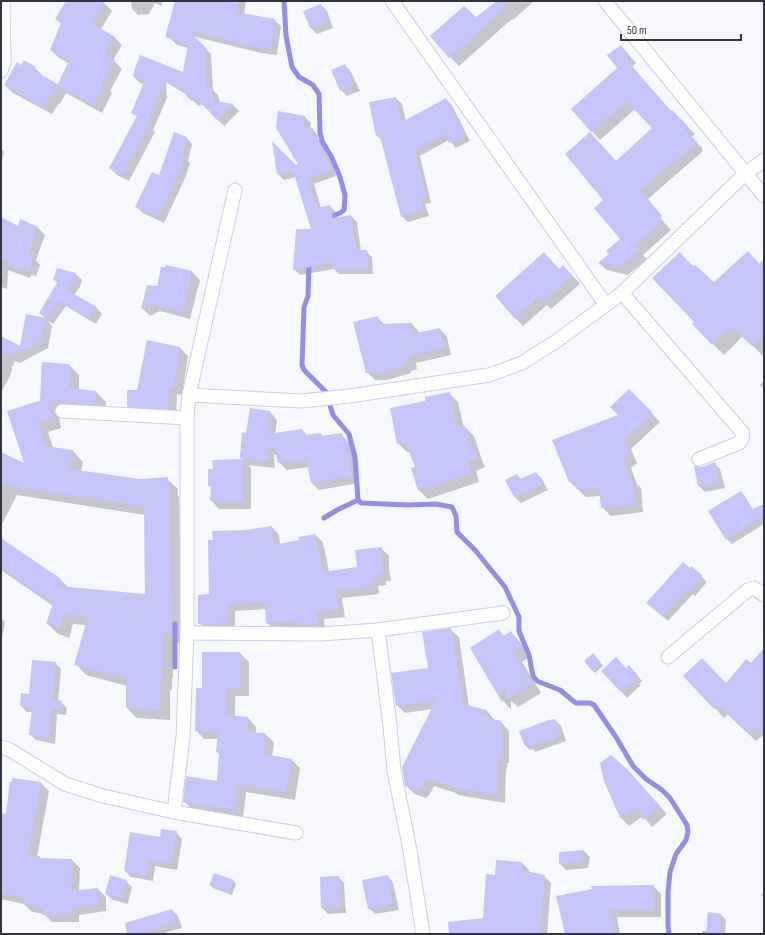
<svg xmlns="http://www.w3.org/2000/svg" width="765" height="935" viewBox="0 0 765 935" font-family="'Sofia Sans Condensed',sans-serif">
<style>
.shadow{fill:#0003}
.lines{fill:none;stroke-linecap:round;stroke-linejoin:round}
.stream{stroke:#948fe3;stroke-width:5}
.building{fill:#c6c5fa}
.street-casing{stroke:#cdcdec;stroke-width:15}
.street{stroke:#fff;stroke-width:13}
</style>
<rect width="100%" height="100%" fill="#f7f7fe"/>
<!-- shadow -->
<g class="shadow">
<polygon points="68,1 104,1 104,3 112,11 101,29 114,37 122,45 113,60 122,69 110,91 112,93 102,113 66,93 60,104 59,103 52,114 13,93 5,85 21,66 35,68 43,76 43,77 58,85 68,63 59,58 51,50 61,24 57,19"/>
<polygon points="131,1 162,1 162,6 155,3 149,14 138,15 132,9"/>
<polygon points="182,1 246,1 244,14 274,20 281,26 277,55 261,53 192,36 212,55 211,55 213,90 218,95 220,103 233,105 239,111 225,125 225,127 203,104 198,106 189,96 166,82 167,98 153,130 155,132 129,181 117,175 110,168 138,117 133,112 144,84 140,83 133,76 140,56 184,73 188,48 177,45 170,38"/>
<polygon points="495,1 534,1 513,20 512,19 459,66 450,57 476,19 497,3"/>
<polygon points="321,5 327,11 333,28 317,34 311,28 305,11"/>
<polygon points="621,46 636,63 632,67 672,112 695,134 692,137 702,148 702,152 648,199 662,216 660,218 671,230 643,255 647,259 628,275 607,270 599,263 610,254 622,239 604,200 616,162 653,129 635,109 600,140 572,109 619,68"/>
<polygon points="345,65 351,72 360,91 347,96 341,90"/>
<polygon points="396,98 402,104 406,121 446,99 452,105 470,141 456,148 449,140 420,156 431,203 425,204 429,216 408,222 402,216 382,140 377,136"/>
<polygon points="305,117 311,123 310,129 312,129 318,135 318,139 321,143 333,166 336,176 314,184 321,208 330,206 336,212 337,218 351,216 357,222 361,251 366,251 372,257 373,274 339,274 334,269 300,275 294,269 312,230 296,177 284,180 278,174 299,165 277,127"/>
<polygon points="186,137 192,144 188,161 190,163 186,176 164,223 143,213 137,207 160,177"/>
<polygon points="1,149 4,152 1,163"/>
<polygon points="1,218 19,227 21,221 38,228 45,235 36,260 40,265 36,276 31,275 30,278 8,270 7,289 1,287"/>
<polygon points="764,259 764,355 763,356 743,336 724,355 693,324 696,322 693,267 714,283 759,264"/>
<polygon points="166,266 192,272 200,280 190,319 160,311 150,316 142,308 157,287"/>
<polygon points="559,269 571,274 580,284 551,309 547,305 523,326 514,317"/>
<polygon points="76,274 82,280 80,287 74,295 96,307 102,314 96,324 66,306 53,324 48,321 52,326 48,348 20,363 15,361 13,366 11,367 12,369 9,378 1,392 1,337 21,347 27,315 46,319 40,313 58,283 54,280"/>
<polygon points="377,317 385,325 412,324 419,332 419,333 440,329 447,337 451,355 416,363 417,369 411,371 411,373 386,380 375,380 367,372"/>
<polygon points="148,341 180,348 188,356 182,395 177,394 176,417 136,414 128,406 138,391"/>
<polygon points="42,363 69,365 79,375 79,390 96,392 106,402 105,415 58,411 61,428 48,432 53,448 73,451 83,462 81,471 139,480 167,479 178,489 178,496 179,497 182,643 173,643 173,678 172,678 172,690 170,690 170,720 137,718 127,708 127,686 86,675 76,664 86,625 73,624 69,638 58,634 47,623 53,606 1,570 1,539 61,580 69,588 146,595 145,515 17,495 1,526 1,454 25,465 42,401 41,399"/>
<polygon points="764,381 764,389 760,385"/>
<polygon points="629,391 660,422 631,449 637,463 631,468 637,484 641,488 643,512 611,516 602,507 601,496 586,497 569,481 620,416"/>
<polygon points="449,393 458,402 464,428 465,427 474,436 482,460 485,467 476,471 479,482 428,499 419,490 416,468 410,452 407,452 398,443"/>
<polygon points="270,412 277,420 275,434 302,430 308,436 321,434 324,437 342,435 353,448 359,483 319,490 312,483 309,467 287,470 279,462 277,455 274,455 275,468 248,465 251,468 251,509 219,509 211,500 212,488 209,485 214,470 213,460 244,460 241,457 247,434"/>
<polygon points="714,463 720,469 725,488 705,492 699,486 702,468"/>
<polygon points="536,473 542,479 548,490 521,503 515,497 506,480 517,475 521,479"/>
<polygon points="741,492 746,498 753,510 764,505 764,524 732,544 727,539"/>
<polygon points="272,527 279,535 280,545 301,541 315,535 323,542 329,572 358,568 381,548 389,556 389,569 391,581 386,581 386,585 378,586 379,594 342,598 345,617 324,619 325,631 275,631 267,623 267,609 235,611 235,630 207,631 199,623 210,595 245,531"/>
<polygon points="692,567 707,582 695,596 693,594 668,621 654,609"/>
<polygon points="1,618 5,622 1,644"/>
<polygon points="450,629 459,637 469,707 487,711 494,719 493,720 501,722 509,731 509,763 507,763 507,769 506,769 505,803 458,795 456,793 434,786 430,794 426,798 415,794 406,786 432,709 405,713 397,705 430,668"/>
<polygon points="499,631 504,636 511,632 520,642 530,657 522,662 541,693 518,707 511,701 511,709 503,701 471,648"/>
<polygon points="764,649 764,736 763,735 756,741 728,714 724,718 715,708 726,684 751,664"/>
<polygon points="240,653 249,662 249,696 235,696 235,717 248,718 256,727 256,733 265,734 274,742 272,757 291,759 300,768 295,800 246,792 243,818 193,810 184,801 217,782 220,755 217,752 218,739 204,739 196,730 203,689"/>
<polygon points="596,657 603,666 595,673 592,670"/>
<polygon points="55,663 61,669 58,701 61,702 67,708 66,715 57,714 55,744 36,740 30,734 33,712 27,712 21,706"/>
<polygon points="626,669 635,673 642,681 639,684 641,685 627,698 603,671"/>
<polygon points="555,720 561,726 566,741 535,752 533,749 530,750 524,744"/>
<polygon points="13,780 41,783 49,791 37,857 41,859 72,860 80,868 79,891 98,889 106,897 106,911 79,915 79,922 52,922 44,914 32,912 24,904 1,899 1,824 7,815"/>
<polygon points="636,780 667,814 652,827 643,816 629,826 621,818 605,781"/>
<polygon points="176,832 182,839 177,870 155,866 153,881 131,877 125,871 161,838"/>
<polygon points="584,851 590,857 588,868 566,870 560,864"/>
<polygon points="522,863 529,870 529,873 544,876 551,883 547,934 450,934 484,918 496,876"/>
<polygon points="387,876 393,882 399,910 375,914 369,908"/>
<polygon points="338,877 344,883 346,913 328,914 322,908"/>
<polygon points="126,881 132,887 128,904 113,900 106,894"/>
<polygon points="233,881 236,884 232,895 213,888 210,885"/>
<polygon points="653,886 661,894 661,917 617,917 620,934 566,934"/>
<polygon points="764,891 764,898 761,895"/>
<polygon points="172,910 178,916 182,928 160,934 128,934"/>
<polygon points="708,913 721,915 726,920 725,934 702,934 702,931 707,931"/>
</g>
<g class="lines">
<!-- stream -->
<g class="stream">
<polyline points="284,1 286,36 292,67 299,77 313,85 319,94 320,132 322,141 332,158 340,177 345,195 344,210 340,213 327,218"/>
<polyline points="309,262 308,296 304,307 302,365 304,370 326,392 333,415 349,434 355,457 358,500"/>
<polyline points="358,500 361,503 408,505 436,504 452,507 456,516 457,532 475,550 505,587 519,617 519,631 529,655 533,676 537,681 560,690 572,700 576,703 590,703 594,705 616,737 633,766 646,779 662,790 670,798 687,825 688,832 686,840 676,854 670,872 668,892 668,926 669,934"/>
<polyline points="324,518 337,510 358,500"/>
<polyline points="175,624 175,667"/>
</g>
</g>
<!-- building -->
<g class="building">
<polygon points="66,1 105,1 92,23 115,37 104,54 115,60 102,83 104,84 94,105 58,86 52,97 50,96 43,107 4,85 17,62 21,65 24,60 36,67 34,71 58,84 69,61 50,50 61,23 55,19"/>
<polygon points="175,1 239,1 237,12 275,19 271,48 254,47 188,30 208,50 205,49 207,89 211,87 215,103 217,101 233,104 218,118 219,122 196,98 192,101 190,100 183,91 165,80 147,123 149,124 122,175 109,168 137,116 131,113 145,80 134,77 134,71 140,55 183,72 188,44 165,37"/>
<polygon points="497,1 500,1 505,7 449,58 430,36 464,6 476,17"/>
<polygon points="321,4 328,22 310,28 303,11"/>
<polygon points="621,45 628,54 625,58 671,111 672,110 688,126 684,129 697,142 640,190 655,208 653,209 663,221 635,246 639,250 620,266 618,266 598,263 609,254 606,251 620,239 594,208 603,200 565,154 590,132 616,161 652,128 626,101 591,132 571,109 617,68 607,55"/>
<polygon points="345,64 354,85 340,91 331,70"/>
<polygon points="396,97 402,122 446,98 465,135 449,143 444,134 415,150 426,197 420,198 424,210 401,217 380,136 376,136 369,102"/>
<polygon points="278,111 305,116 303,127 313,128 312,136 315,136 327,159 331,170 308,178 317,208 330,205 333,218 351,215 356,250 367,250 368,268 332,269 333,263 293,270 296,229 311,229 293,171 277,174 272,141 296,165 298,164 276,128"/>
<polygon points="174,132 187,137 182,155 185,156 181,169 158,217 135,207 152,172 159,175"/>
<polygon points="1,217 18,226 20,219 38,227 28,255 34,257 29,270 24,268 23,271 6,265 8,261 1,258"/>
<polygon points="748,251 764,269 764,335 752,346 731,326 712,345 692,324 694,322 652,278 680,252 693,266 695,265 714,282"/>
<polygon points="544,252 559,269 563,265 572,275 542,301 538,297 514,318 495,296"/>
<polygon points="166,265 192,271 183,312 151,304 141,309 147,285 157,286 161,267 165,267"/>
<polygon points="57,268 76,273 74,280 67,290 97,307 89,318 59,301 47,318 39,313 58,281 53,280"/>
<polygon points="26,314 46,318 41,341 12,356 1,352 1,336 20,346"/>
<polygon points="378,316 380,324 412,323 412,334 440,328 444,348 409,355 410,362 403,363 404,366 378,373 366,373 353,322"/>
<polygon points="147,340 180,347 174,387 169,386 168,409 127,407 127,390 137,390"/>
<polygon points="42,362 69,364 69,388 96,391 95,405 48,401 52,418 38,421 45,446 73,450 70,469 140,479 168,477 167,486 169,486 172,633 163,633 163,668 162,668 162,680 160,680 160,710 126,708 126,678 74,665 88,616 63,614 59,628 46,624 53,603 1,568 1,538 61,579 58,586 145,594 144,506 1,485 1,452 24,463 7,411 42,400 40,400"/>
<polygon points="629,389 653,413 624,441 629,454 623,459 630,479 633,479 636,504 601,508 599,488 576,489 576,481 569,482 552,440 618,415 610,407"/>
<polygon points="450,392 457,428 465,426 473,450 477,458 467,462 471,473 418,491 411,468 415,467 406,443 397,444 390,408 425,401 425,397"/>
<polygon points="250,408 270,411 267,434 302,429 304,435 321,433 321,436 342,433 343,440 346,439 352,476 311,483 306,459 278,463 274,447 267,448 268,461 240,458 242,432 246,433"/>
<polygon points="243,459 243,501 210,501 211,486 208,486 208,469 213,469 212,460"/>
<polygon points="715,462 719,482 698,486 694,466 702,467"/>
<polygon points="536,472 542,484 514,497 505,480 517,474 520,479"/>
<polygon points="741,491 752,509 764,504 764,515 726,540 708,511"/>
<polygon points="272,526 273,545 299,540 298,537 315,534 323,572 357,567 355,550 382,547 381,561 384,573 379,574 379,577 371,578 372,586 335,590 338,609 316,612 318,624 298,624 297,621 266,623 265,602 228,603 228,623 198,624 198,595 209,594 208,540 213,540 212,531 245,530"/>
<polygon points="683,562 690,568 691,566 702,575 689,591 686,589 662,616 646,603"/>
<polygon points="451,628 463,704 487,710 479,715 501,721 501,755 500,755 500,761 498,761 498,795 449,787 449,785 426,779 422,786 418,791 405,786 402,767 436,700 396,706 391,673 428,668 422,632"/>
<polygon points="499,629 503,636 511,631 521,647 513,652 532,683 508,698 503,684 502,702 470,648"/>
<polygon points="764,648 764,735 753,726 747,733 718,705 714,709 683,676 702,658 726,683 746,659 751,663"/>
<polygon points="202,652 240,652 241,688 227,688 226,715 248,717 247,732 265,733 264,754 292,759 286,792 237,784 235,810 183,802 186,776 217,781 219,752 216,752 218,731 195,731 196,688 202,688"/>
<polygon points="593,653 601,663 592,671 584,661"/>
<polygon points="616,657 626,668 629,665 637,674 634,677 636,679 621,692 601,671"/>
<polygon points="32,660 56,662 52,699 62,701 61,709 51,708 49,738 29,735 32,707 20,706 21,693 29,694"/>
<polygon points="555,719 561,736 529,746 528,743 524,744 519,731 549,720"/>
<polygon points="611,755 628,770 659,805 643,820 637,806 620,818 604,781 600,763"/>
<polygon points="12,778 41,782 28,855 40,856 40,858 72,859 71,891 98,888 99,903 71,908 71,914 43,915 43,908 23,904 24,897 1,894 1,813 6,814 10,781 12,782"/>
<polygon points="161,829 177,831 171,864 149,860 147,875 124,871 130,832 160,837"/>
<polygon points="584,850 582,862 559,864 559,852"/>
<polygon points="496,860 522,862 522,870 545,875 540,934 449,934 448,922 483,918 486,874 495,875"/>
<polygon points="214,873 234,880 229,893 209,885"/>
<polygon points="110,875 127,880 122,898 105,894"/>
<polygon points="388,875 393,904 368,909 362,880"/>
<polygon points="339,876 340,907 321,908 320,877"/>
<polygon points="654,885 654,910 610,910 615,934 565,934 556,896 592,889 591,886"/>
<polygon points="172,909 176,922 133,934 127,934 125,923"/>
<polygon points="708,912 721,914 719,934 706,934"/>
</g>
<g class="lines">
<defs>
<g id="street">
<polyline points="392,1 606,305"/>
<polyline points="605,1 764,196"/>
<polyline points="1,71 4,62 3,1"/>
<polyline points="622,293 742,432 743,437 739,443 699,459"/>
<polyline points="189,395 301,401 350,396 489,375 522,363 558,340 622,293 745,174 764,160"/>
<polyline points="62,411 187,418"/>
<polyline points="378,630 390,726 394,771 409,845 423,934"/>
<polyline points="187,633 321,634 378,630 503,613"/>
<polyline points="668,657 748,590 754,588 764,595"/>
<polyline points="1,747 10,750 65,784 103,796 174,812 296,833"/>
<polyline points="174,812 183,737 187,633 187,418 189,395 235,190"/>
</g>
</defs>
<!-- street casing -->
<use href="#street" class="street-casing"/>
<!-- street -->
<use href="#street" class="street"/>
</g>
<!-- border -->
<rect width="765" height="935" fill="none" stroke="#343340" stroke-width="4"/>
<!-- scale -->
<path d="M621 34v6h120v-6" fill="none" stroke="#343340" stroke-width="2"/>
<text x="627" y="34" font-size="12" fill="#343340" stroke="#ffffff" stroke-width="3" paint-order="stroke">50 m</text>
</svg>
